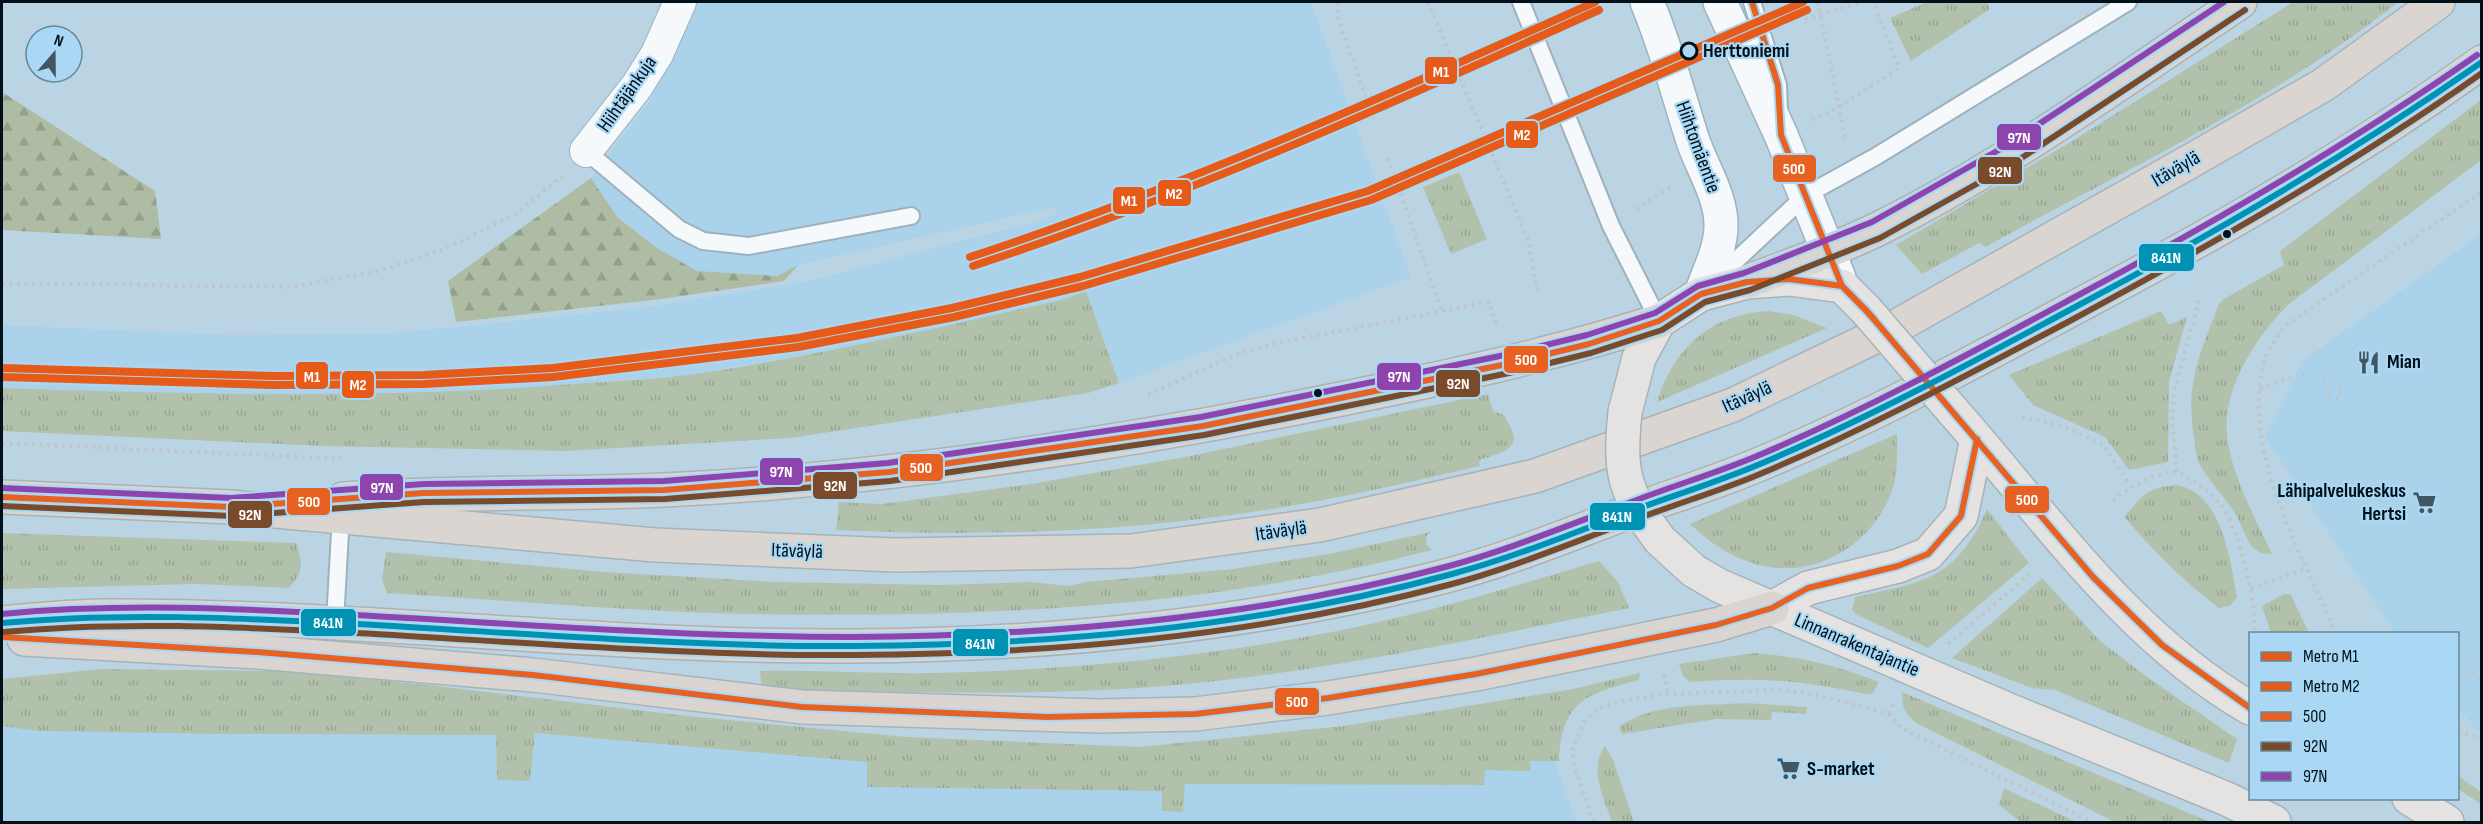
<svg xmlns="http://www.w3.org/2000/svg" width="2483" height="824" viewBox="0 0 2483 824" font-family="'Sofia Sans Condensed',sans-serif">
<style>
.built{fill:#aad3eb}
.grass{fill:url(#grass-tufts)}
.forest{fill:url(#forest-firs)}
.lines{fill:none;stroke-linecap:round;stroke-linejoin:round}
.lane-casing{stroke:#9eb1bd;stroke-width:20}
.street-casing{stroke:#9eb1bd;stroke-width:34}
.secondary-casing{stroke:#9eb1bd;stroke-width:36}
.primary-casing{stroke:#a6b3ba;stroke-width:36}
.highway-casing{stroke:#a6b3ba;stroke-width:36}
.path{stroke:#bfc6cb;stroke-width:4;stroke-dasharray:3 4.5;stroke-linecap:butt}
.lane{stroke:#f5f9fb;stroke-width:16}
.street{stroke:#f5f9fb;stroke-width:32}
.secondary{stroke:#f5f9fb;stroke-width:33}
.primary{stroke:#e5e3e2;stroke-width:33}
.highway{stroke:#dad5d1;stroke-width:33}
.primary-bridge-casing{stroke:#a6b3ba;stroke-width:36;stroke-linecap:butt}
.primary-bridge{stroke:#e5e3e2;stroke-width:33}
.bus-1-casing{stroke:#aad8f4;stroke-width:10}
.bus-2-casing{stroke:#aad8f4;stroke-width:10}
.bus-3-casing{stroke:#aad8f4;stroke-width:10}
.bus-4-casing{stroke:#aad8f4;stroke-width:10}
.bus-1{stroke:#e66122;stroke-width:6}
.bus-2{stroke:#7a4b2a;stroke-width:6}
.bus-3{stroke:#8e44ad;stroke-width:6}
.bus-4{stroke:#0092b3;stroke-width:6}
.metro-1-casing{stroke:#aad8f4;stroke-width:12}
.metro-2-casing{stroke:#aad8f4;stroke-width:12}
.metro-1{stroke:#e65b19;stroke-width:8}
.metro-2{stroke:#e65b19;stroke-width:8}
.stop-dot{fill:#aad8f4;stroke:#011019;stroke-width:3}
.bus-dot{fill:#011019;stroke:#aad8f4;stroke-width:2}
.labels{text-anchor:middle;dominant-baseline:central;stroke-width:4.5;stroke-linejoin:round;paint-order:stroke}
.stop-label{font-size:20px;font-weight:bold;fill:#011019;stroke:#aad8f4;text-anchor:start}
.street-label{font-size:20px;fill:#011019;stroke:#aad8f4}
.poi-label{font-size:20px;font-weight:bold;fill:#011019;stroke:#aad8f4;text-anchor:start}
.line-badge{stroke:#aad8f4;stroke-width:2}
.badge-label{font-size:16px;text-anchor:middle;font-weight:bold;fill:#fff}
</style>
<defs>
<pattern id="grass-tufts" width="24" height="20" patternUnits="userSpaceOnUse" patternTransform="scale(1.5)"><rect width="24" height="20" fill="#b2c1ab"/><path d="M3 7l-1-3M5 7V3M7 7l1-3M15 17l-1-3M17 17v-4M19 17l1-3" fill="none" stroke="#97a593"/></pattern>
<pattern id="forest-firs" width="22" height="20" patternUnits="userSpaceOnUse" patternTransform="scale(1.5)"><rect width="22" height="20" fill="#adbca2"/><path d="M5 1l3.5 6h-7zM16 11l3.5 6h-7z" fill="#93a18b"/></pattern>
</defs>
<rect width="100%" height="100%" fill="#bbd4e3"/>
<!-- built -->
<g class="built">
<polygon points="692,2 1311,2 1411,277 1119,383 1086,291 1062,300 844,348 687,375 497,391 370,395 224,395 2,388 2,325 229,335 381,334 478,325 654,306 809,281 1037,221 1057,213 1055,207 798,265 778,276 697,271 657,248 618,218 591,178 649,102"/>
<polygon points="2481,234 2481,734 2458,709 2458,634 2395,633 2265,437 2302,361"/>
<polygon points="2,726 534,733 1178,759 1555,761 1576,822 2,822"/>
</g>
<!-- grass -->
<g class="grass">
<polygon points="1927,2 1987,2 1990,9 1911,61 1890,18"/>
<path d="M 2293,2 L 2398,2 C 2273,102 2125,170 1985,247 L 1979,243 L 1922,274 L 1896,245 L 2074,140 Z"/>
<path d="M 2481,100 L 2481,160 L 2289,304 C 2255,338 2219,392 2228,443 C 2235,482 2255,518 2272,554 C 2249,556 2246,533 2237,517 C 2227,499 2210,483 2200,465 C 2196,457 2195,446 2194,438 C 2185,383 2200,354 2219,304 L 2224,299 L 2284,265 L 2280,251 Z"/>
<polygon points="1459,172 1487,239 1451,254 1423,187"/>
<path d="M 1086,291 L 1119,383 L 1088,393 L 790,438 L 565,451 L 322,446 L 2,431 L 2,388 C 197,394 391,400 586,383 C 620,381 654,379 688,375 C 814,357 938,327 1062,300 Z"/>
<path d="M 1768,311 L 1793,315 L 1827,328 L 1657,402 C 1674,347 1710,315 1768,311 Z"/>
<polygon points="2161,311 2169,325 2187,317 2169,382 2168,462 2129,470 2105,437 2033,405 2009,375"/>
<path d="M 1488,394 L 1493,411 L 1504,415 C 1507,421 1514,431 1514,438 C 1515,451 1488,457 1479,460 L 1480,466 C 1415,481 1350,496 1284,507 C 1137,532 986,537 836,530 L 839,502 L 882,504 L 1031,484 L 1185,457 Z"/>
<path d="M 1897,434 C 1897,451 1898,468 1894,484 C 1877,544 1813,583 1752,563 C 1728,555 1709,542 1690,524 Z"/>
<path d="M 2177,485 C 2222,493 2230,559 2237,597 L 2230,606 L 2219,608 C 2183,581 2154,551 2124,517 C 2143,495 2147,487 2177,485 Z"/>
<path d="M 1987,509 L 2029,563 L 1928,648 L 1857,615 L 1852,610 L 1855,597 C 1925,582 1956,579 1987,509 Z"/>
<path d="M 1431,532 L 1427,535 L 1426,544 L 1432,550 C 1210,608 979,618 751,614 C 629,612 508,600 387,593 L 382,579 L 386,552 L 605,572 L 777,582 L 942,585 L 1031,582 L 1069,586 L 1086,582 L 1233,569 L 1334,553 Z"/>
<path d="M 2,533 L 296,543 C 303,564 304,571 289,588 L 197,584 L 2,589 Z"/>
<path d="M 1599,561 L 1618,582 L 1629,608 C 1482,637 1335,670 1186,684 C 1054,697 922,692 790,690 L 762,688 L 760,671 C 819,670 878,674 937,673 C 1070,670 1206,657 1337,631 C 1426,613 1512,587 1599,561 Z"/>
<polygon points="2042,578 2099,640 2147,677 2237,739 2229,763 2055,690 2032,688 1952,658"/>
<polygon points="2284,594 2291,595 2309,633 2271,633 2262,606"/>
<path d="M 1754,653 C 1801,657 1836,665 1879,682 L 1872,694 L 1865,694 C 1801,680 1756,677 1690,682 L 1683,676 L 1679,664 Z"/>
<path d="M 101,669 L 280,671 L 428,685 L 687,716 L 907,737 L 1139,747 L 1344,726 L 1573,689 L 1640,673 L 1639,680 C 1587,694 1562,700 1559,761 L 1530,761 L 1531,771 L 1485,770 L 1484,785 L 1185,784 L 1183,812 L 1162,811 L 1162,791 L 867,787 L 867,762 L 535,733 L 530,781 L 497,780 L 496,735 L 223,734 L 38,731 L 2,726 L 2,679 Z"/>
<path d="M 1902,692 L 2210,822 L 2115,822 L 1918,724 C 1905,714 1902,708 1902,692 Z"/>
<path d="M 1745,703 L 1807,707 L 1806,714 L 1772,712 L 1771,720 L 1716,719 L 1622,734 L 1619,727 C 1652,702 1706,706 1745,703 Z"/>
<path d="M 1605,746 L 1613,760 L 1634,822 L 1612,822 C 1604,798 1588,769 1605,746 Z"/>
<polygon points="2458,776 2481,792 2481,804 2458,789"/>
<polygon points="2004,788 2076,822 2021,822 1999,805"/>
</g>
<!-- forest -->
<g class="forest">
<polygon points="2,92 155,191 161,239 2,230"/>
<polygon points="591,178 618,218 657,248 697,271 777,276 798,265 784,281 661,299 456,322 448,281"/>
</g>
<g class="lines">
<defs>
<g id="lane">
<polyline points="1521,2 1611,226 1659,321"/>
<polyline points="1752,2 1778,85 1779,110"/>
<polyline points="586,151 679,229 703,241 749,246 911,216"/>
<polyline points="1713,282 1806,195 1875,157 2128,2"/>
<polyline points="335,622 341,514"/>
</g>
<polyline id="street" points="586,151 637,86 657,54 680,2"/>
<g id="secondary">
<path d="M 1647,2 C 1666,47 1678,94 1693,141 C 1703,170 1722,197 1721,228 C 1720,251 1708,273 1701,294"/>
<polyline points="1720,2 1781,135 1839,278"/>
</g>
<g id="primary">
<path d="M 1952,410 C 2045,515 2127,637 2250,708"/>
<polyline points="1625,412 1639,358 1659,321 1701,294 1747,282 1789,279 1842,286 1866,310"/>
<polyline points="1660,540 1694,571 1720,586 2011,711 2227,799 2274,822"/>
<polyline points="1772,608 1808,588 1898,566 1928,554 1961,516 1977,439"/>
<polyline points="2409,798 2447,822"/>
</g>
<g id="highway">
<path d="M 1747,282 C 1791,265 1835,250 1878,229 C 2005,166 2122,81 2240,2"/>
<polyline points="2,497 231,507 655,545 895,555 1131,551 1320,525 1535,476 1733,405 1897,326 2189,162 2323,85 2438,2"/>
<path d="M 343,499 C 450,491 557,495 664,490 C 878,480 1091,448 1301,407 C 1422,383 1542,358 1659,321"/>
<path d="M 2,623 C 36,620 71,616 106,616 C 356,615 604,648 854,646 C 1046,645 1239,626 1426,581 C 1498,564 1568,535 1637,509 C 1678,494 1720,481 1760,464 C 1873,417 1982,357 2089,300 C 2225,228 2357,152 2482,62"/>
<polyline points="24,639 258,652 533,675 802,707 1100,716 1195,714 1328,698 1476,674 1716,625 1772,608"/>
</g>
</defs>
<!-- lane casing -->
<use href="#lane" class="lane-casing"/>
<!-- street casing -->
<use href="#street" class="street-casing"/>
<!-- secondary casing -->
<use href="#secondary" class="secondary-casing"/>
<!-- primary casing -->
<use href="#primary" class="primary-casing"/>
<!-- highway casing -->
<use href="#highway" class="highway-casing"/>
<!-- path -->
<g class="path">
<polyline points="1338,2 1337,15 1374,121"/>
<polyline points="1428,2 1528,240 1537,290"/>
<polyline points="1818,2 1846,142"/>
<polyline points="1805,19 1864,2"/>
<polyline points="1368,106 1456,67"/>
<polyline points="1812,120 1837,108 1899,68 1873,2"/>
<polyline points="1388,158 1442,311"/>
<polyline points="1396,179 1488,142"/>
<polyline points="1636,209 1673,186"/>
<polyline points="2,283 289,287 379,271 445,249 516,214 562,176"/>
<polyline points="2324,376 2327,397 2341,398 2339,385"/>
<polyline points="2260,388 2308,373"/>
<polyline points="1148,395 1239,353 1273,344 1489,302 1497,327"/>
<polyline points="2022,417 2065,427 2103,444 2131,487"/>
<polyline points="2,443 345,459"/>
<polyline points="2177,472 2172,416 2174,391 2200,298"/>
<path d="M 2113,501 C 2131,487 2151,473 2174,472 C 2180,472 2186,477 2191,480 C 2202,487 2214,495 2222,506 C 2239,530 2257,604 2255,634"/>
<polyline points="2251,589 2308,568"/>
<path d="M 2336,634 C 2302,553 2237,446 2266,356 C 2270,346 2279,335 2286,325 L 2482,192"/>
<polyline points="1948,644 2032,572"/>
<polyline points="1664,674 1668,694"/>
<polyline points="2458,675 2469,670 2482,683"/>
<polyline points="1889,714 1894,701"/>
<polyline points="2458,732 2482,737"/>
<polyline points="1594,822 1573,762 1573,748 1584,722 1599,708 1624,700 1668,694 1780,690 1813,694 1889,714 1901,728 2092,822"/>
</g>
<!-- lane -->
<use href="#lane" class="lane"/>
<!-- street -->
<use href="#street" class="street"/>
<!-- secondary -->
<use href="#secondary" class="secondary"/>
<!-- primary -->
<use href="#primary" class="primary"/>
<!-- highway -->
<use href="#highway" class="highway"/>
<defs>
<g id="primary-bridge">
<polyline points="1866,310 1952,410"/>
<path d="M 1625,412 C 1619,473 1623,490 1660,540"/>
</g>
</defs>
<!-- primary-bridge casing -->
<use href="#primary-bridge" class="primary-bridge-casing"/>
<!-- primary-bridge -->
<use href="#primary-bridge" class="primary-bridge"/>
<defs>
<g id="bus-1">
<polyline points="1752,2 1778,85 1781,135 1842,286 1874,319"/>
<polyline points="2,497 231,507 424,493 664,490 889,472 1203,426 1507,364 1589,344 1659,321 1701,294 1747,282 1789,279 1842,286 1866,310 2093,577 2162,645 2250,708"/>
<polyline points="2,637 258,652 533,675 802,707 1047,717 1195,714 1328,698 1476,674 1716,625 1772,608 1808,588 1898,566 1928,554 1961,516 1977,439"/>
</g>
<g id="bus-2">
<polyline points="2,506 232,516 424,502 665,499 890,481 1204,435 1509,373 1591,353 1662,330 1705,302 1750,290 1880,238 2014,163 2245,10"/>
<path d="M 3,632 C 121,621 238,627 356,633 C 522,642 688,656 854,655 C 1054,654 1258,636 1452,584 C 1515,567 1576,541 1637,519 C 1678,503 1720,491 1760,474 C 1865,430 1965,376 2066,323 C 2209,246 2349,167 2482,73"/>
</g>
<g id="bus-3">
<polyline points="2,488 231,498 424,484 664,481 888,463 1201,417 1505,355 1587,335 1655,313 1698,286 1744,273 1872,222 2004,147 2224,2"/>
<path d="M 2,614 C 119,603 237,608 355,615 C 520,624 686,637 852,637 C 1051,636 1256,618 1449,566 C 1512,549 1573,523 1634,501 C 1675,485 1717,473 1757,456 C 1866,410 1969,354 2073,298 C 2212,224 2348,145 2477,55"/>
</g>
<path id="bus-4" d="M 2,623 C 120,612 238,618 356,624 C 522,633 688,647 854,646 C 1053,645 1259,627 1452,574 C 1515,557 1576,532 1637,509 C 1678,494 1720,481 1760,464 C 1869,418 1973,362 2077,306 C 2217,232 2352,153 2482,62"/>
</defs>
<!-- bus-1 casing -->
<use href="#bus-1" class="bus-1-casing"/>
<!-- bus-2 casing -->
<use href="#bus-2" class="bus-2-casing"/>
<!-- bus-3 casing -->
<use href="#bus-3" class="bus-3-casing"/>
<!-- bus-4 casing -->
<use href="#bus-4" class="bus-4-casing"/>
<!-- bus-1 -->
<use href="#bus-1" class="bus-1"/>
<!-- bus-2 -->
<use href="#bus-2" class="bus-2"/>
<!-- bus-3 -->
<use href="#bus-3" class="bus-3"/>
<!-- bus-4 -->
<use href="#bus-4" class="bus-4"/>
<defs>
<g id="metro-1">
<path d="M 970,257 C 1184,187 1390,94 1595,2"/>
<polyline points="2,368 274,376 424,375 553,368 797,338 952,308 1080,277 1368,191 1803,2"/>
</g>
<g id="metro-2">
<path d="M 973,266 C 1187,196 1393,103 1599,10"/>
<polyline points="2,377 274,385 424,384 553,377 798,347 954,317 1083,286 1371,200 1807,10"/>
</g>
</defs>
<!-- metro-1 casing -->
<use href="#metro-1" class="metro-1-casing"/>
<!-- metro-2 casing -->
<use href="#metro-2" class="metro-2-casing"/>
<!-- metro-1 -->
<use href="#metro-1" class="metro-1"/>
<!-- metro-2 -->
<use href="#metro-2" class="metro-2"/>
</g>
<!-- icons -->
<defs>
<symbol id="restaurant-bare" viewBox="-9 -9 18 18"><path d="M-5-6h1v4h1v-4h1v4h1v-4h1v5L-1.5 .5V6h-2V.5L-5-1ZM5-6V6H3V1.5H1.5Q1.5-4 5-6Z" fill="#425560" stroke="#aad8f4" stroke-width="2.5" paint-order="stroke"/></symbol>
<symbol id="supermarket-bare" viewBox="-9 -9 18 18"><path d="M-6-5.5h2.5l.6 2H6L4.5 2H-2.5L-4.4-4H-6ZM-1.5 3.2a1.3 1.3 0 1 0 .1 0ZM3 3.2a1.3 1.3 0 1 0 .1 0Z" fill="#425560" stroke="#aad8f4" stroke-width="2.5" paint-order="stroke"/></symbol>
</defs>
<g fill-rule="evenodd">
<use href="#restaurant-bare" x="2352" y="346" width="33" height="33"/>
<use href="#supermarket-bare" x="2408" y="486" width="33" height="33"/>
<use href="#supermarket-bare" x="1772" y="752" width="33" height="33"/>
</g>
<!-- markers -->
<circle class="stop-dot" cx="1689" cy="51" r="8"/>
<g class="bus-dot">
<circle cx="2227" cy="234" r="5"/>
<circle cx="1318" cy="393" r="5"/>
</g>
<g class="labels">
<!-- stop labels -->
<g class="stop-label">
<text x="1703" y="51">Herttoniemi</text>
</g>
<!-- street labels -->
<g class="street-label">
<text transform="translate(627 94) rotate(-55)">Hiihtäjänkuja</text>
<text transform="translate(1698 147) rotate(70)">Hiihtomäentie</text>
<text transform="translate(2176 169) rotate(-30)">Itäväylä</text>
<text transform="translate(1747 397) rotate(-24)">Itäväylä</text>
<text transform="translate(1281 531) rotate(-8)">Itäväylä</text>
<text transform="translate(797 551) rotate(2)">Itäväylä</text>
<text transform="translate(1857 645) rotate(23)">Linnanrakentajantie</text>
</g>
<!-- poi labels -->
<g class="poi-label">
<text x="2387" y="362">Mian</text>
<text x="2406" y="491" text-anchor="end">Lähipalvelukeskus<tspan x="2406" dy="23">Hertsi</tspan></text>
<text x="1807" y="769">S-market</text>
</g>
</g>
<g class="line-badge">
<rect x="1424" y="56" width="34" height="29" rx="6" fill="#e65b19"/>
<rect x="1505" y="120" width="34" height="29" rx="6" fill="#e65b19"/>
<rect x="1996" y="123" width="46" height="28" rx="6" fill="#8e44ad"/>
<rect x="1772" y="154" width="45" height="29" rx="6" fill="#e66122"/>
<rect x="1977" y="156" width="46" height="29" rx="6" fill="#7a4b2a"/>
<rect x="1157" y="179" width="35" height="28" rx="6" fill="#e65b19"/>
<rect x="1112" y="186" width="34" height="29" rx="6" fill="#e65b19"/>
<rect x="2138" y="243" width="57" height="29" rx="6" fill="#0092b3"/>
<rect x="1503" y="345" width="46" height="29" rx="6" fill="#e66122"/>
<rect x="295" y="361" width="34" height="29" rx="6" fill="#e65b19"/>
<rect x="1376" y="362" width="46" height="29" rx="6" fill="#8e44ad"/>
<rect x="1435" y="369" width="46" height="29" rx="6" fill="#7a4b2a"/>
<rect x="341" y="370" width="34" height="29" rx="6" fill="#e65b19"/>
<rect x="899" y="453" width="45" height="29" rx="6" fill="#e66122"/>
<rect x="759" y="457" width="45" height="29" rx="6" fill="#8e44ad"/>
<rect x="812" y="471" width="46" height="29" rx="6" fill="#7a4b2a"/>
<rect x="359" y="473" width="45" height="28" rx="6" fill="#8e44ad"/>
<rect x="2004" y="485" width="46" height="29" rx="6" fill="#e66122"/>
<rect x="286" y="487" width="45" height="29" rx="6" fill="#e66122"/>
<rect x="227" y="500" width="46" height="29" rx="6" fill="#7a4b2a"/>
<rect x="1589" y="502" width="57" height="29" rx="6" fill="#0092b3"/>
<rect x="300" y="608" width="57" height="29" rx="6" fill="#0092b3"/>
<rect x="952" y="628" width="57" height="29" rx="6" fill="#0092b3"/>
<rect x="1274" y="687" width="46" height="29" rx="6" fill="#e66122"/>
</g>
<g class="badge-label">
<text x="1441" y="77">M1</text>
<text x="1522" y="140">M2</text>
<text x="2019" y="143">97N</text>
<text x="1794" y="174">500</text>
<text x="2000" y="177">92N</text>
<text x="1174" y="199">M2</text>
<text x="1129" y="206">M1</text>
<text x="2166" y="263">841N</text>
<text x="1526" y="365">500</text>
<text x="312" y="382">M1</text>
<text x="1399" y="382">97N</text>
<text x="1458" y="389">92N</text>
<text x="358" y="390">M2</text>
<text x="921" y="473">500</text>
<text x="781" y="477">97N</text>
<text x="835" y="491">92N</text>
<text x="382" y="493">97N</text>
<text x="2027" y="505">500</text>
<text x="309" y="507">500</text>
<text x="250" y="520">92N</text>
<text x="1617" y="522">841N</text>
<text x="328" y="628">841N</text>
<text x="980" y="649">841N</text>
<text x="1297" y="707">500</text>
</g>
<!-- border -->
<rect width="2483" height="824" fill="none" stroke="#011019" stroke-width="6"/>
<!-- legend -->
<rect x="2249" y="632" width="210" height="168" fill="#aad8f4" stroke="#66889c" stroke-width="1.5"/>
<rect x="2261" y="652" width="30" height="9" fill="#e65b19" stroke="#66889c" stroke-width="1.5"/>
<text x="2303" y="662" font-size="18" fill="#011019">Metro M1</text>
<rect x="2261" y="682" width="30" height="9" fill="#e65b19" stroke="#66889c" stroke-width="1.5"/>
<text x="2303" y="692" font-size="18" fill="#011019">Metro M2</text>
<rect x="2261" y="712" width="30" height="9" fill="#e66122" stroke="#66889c" stroke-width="1.5"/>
<text x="2303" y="722" font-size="18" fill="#011019">500</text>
<rect x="2261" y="742" width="30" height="9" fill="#7a4b2a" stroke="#66889c" stroke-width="1.5"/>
<text x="2303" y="752" font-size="18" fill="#011019">92N</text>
<rect x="2261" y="772" width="30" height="9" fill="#8e44ad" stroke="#66889c" stroke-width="1.5"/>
<text x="2303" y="782" font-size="18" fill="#011019">97N</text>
<!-- north arrow -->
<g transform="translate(54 54) rotate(20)"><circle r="28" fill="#aad8f4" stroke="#66889c" stroke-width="1.5"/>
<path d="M0-4.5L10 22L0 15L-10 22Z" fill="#425560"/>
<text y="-9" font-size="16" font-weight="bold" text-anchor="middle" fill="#011019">N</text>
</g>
</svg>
